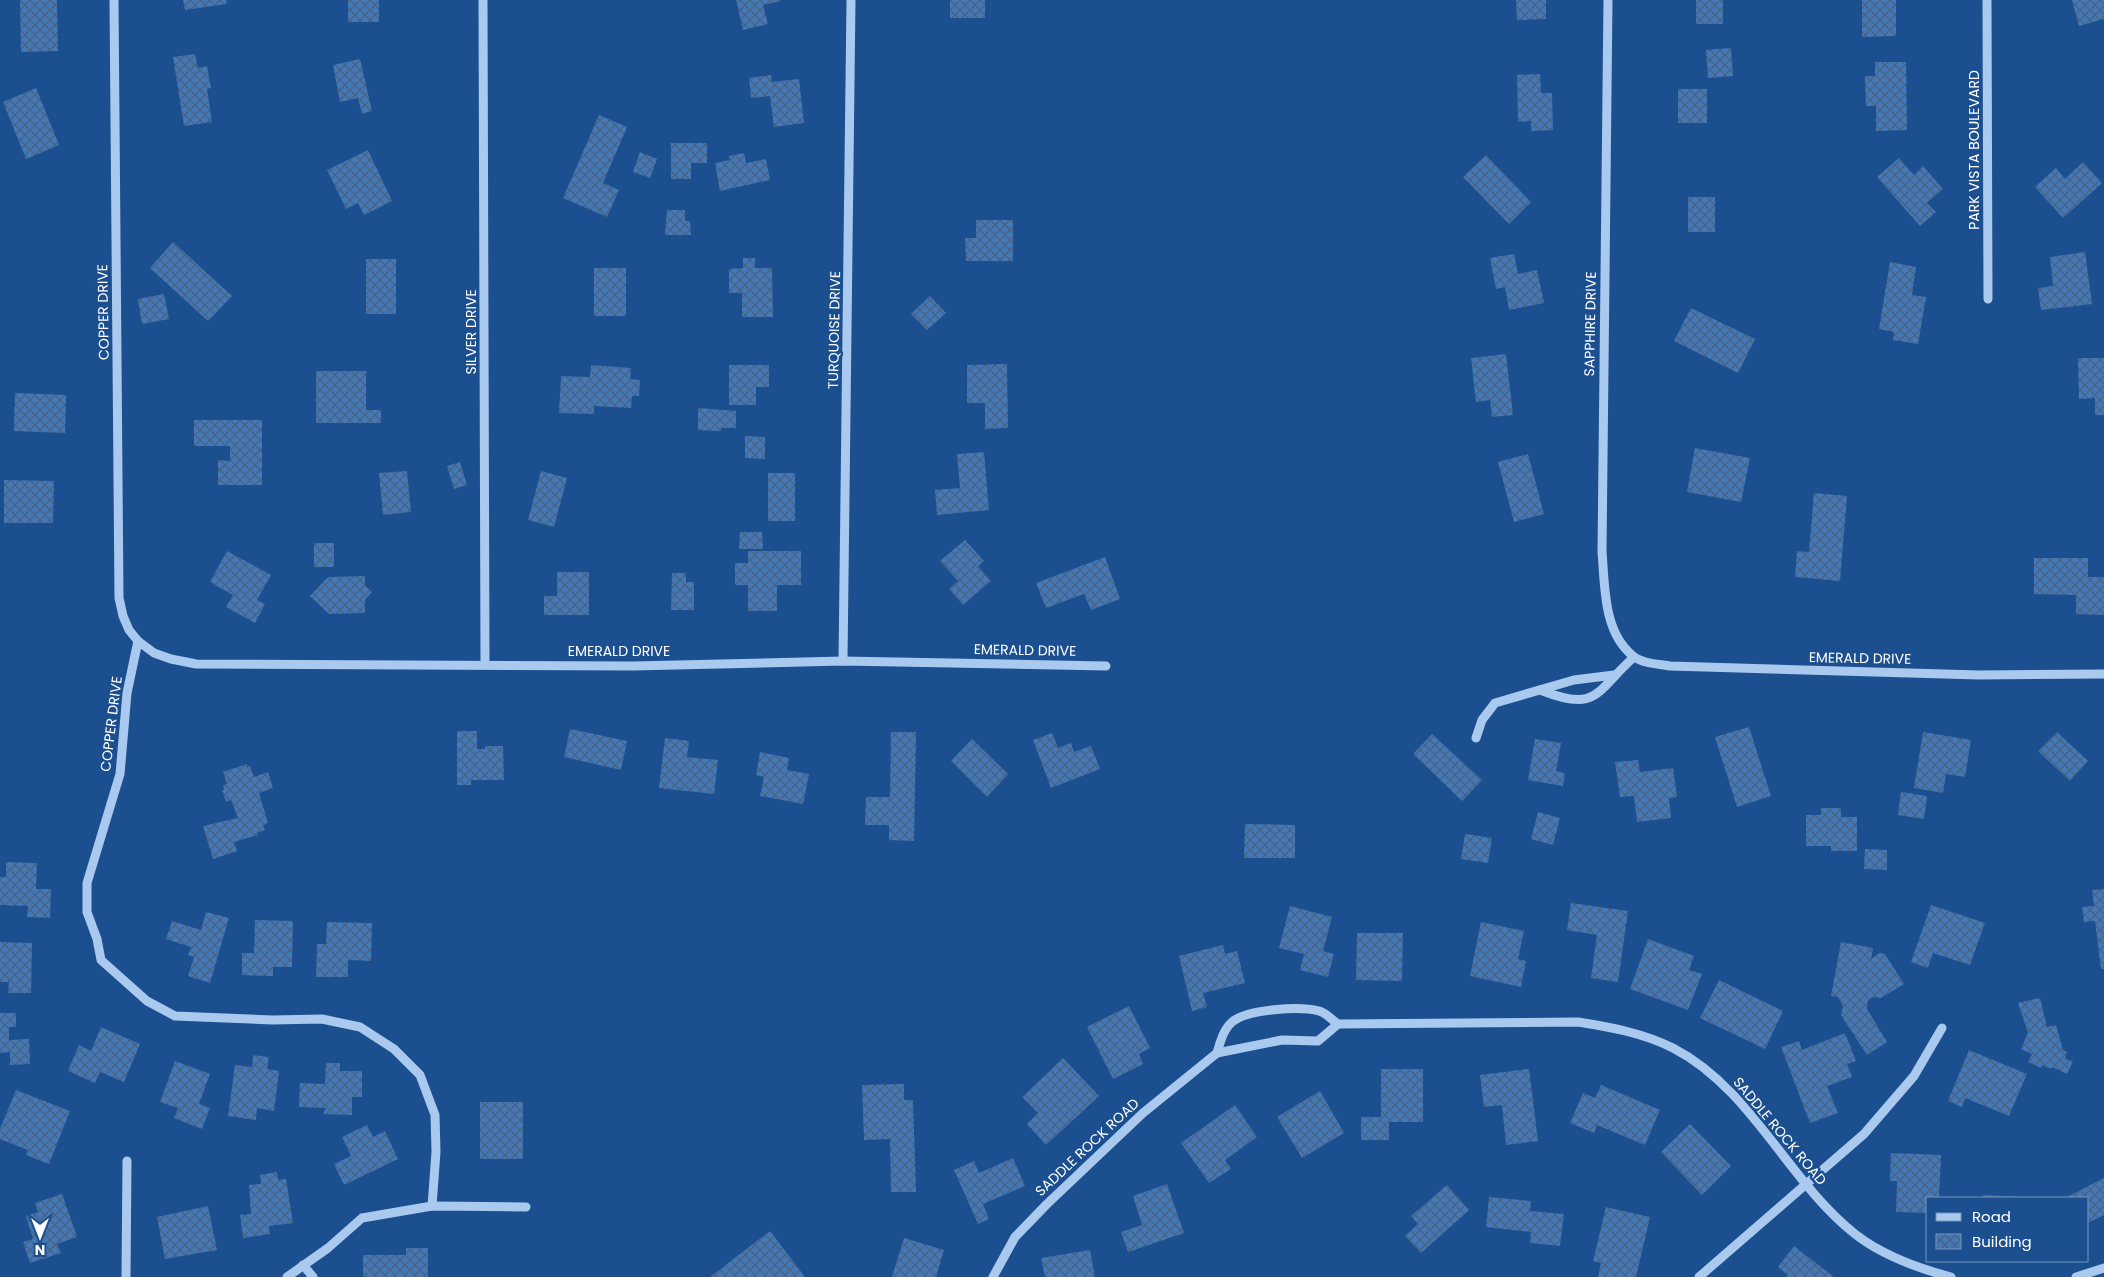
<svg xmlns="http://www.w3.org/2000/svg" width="2104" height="1277" viewBox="0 0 2104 1277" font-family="Poppins,sans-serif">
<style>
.building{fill:url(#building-cross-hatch)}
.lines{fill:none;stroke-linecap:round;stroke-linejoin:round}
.minor{stroke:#a9c9ee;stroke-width:9}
.labels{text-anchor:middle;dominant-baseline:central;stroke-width:5;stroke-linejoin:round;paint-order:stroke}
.street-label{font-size:14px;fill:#fff;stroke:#1b4f8f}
</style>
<defs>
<pattern id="building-cross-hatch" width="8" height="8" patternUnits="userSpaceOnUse" patternTransform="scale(1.25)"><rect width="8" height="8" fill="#4478b7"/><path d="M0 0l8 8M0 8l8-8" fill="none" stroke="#486282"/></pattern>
</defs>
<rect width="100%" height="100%" fill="#1b4f8f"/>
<!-- building -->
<g class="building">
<polygon points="20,0 57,0 58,51 21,52"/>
<polygon points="183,0 226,0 227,4 185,10"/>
<rect x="348" y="0" width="31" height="22"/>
<polygon points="736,0 781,0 781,1 763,5 768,24 743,30"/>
<rect x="950" y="0" width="35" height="18"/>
<polygon points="1516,0 1546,0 1546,19 1517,20"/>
<rect x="1696" y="0" width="27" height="24"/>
<polygon points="1862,0 1896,0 1896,36 1862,37"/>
<polygon points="2072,0 2104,0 2104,19 2079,26"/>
<polygon points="1731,48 1733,76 1708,78 1706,50"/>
<polygon points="195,54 198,68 207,66 211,88 207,89 212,122 184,126 173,57"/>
<polygon points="360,59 372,111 362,114 358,98 340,102 333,65"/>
<polygon points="1875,62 1906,62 1907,130 1876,131 1876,106 1866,106 1865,76 1875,76"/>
<polygon points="1540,74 1541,93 1552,93 1553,130 1531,131 1531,121 1518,122 1517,75"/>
<polygon points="771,75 772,82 799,79 804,123 774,127 770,96 751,98 749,78"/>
<polygon points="36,88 59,145 26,159 3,102"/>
<rect x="1678" y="89" width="29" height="34"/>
<polygon points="599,115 627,127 603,183 619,190 607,217 563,198"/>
<polygon points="671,143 707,143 707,163 691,163 691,179 671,179"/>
<polygon points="368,150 392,201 364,215 358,203 346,209 327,170"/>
<polygon points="640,152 657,159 650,178 633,172"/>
<polygon points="744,153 746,163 766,159 770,180 720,191 715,163 730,160 729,156"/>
<polygon points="1486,155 1531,202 1509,224 1463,177"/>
<polygon points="1899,158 1914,175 1923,166 1943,189 1927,203 1936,212 1920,226 1877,177"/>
<polygon points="2083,162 2102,183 2063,218 2035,187 2056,168 2065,179"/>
<rect x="1688" y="197" width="27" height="35"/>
<polygon points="667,210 685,210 685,221 690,221 691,235 665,235"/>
<polygon points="976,220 1013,220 1013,261 966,261 965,238 976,238"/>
<polygon points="173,242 232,296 208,321 150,268"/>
<polygon points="2085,252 2092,304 2041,310 2038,288 2053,286 2050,257"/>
<polygon points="1514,254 1518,274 1537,270 1544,303 1509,310 1505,287 1496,289 1490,258"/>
<polygon points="743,258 755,258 755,268 772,268 773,317 742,317 742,293 729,293 729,269 743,268"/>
<rect x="366" y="259" width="30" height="55"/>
<polygon points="1890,262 1916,267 1912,295 1926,297 1918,344 1893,340 1894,332 1879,329"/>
<rect x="594" y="268" width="32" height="48"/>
<polygon points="164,294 169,319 142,324 138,299"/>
<polygon points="930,296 946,313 927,330 911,314"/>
<polygon points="1691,308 1755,339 1738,373 1674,341"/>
<polygon points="1506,354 1513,415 1492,417 1490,400 1476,402 1471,358"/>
<polygon points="2078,358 2104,358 2104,415 2095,415 2095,398 2079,399"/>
<polygon points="1007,364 1008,428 985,429 985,403 967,403 967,365"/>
<polygon points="591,365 631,368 630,379 640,380 639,396 632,396 631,408 594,406 594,414 559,413 561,376 590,377"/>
<polygon points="729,365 769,365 769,387 756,387 756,405 729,405"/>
<polygon points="316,371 366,371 366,410 381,410 381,423 316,423"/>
<polygon points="15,393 66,395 65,433 14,431"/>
<polygon points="698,408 736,411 736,428 721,428 721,431 698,430"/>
<polygon points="194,420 262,420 262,485 218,485 218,460 230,461 230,446 194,446"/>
<polygon points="745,436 765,437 765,459 745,458"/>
<polygon points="1695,448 1750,458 1741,502 1687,492"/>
<polygon points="984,452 989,510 937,515 935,490 960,488 957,454"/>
<polygon points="1528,454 1544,514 1514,522 1498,462"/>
<polygon points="460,462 467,485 454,489 447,466"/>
<polygon points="407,471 411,512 383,515 379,473"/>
<polygon points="541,471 567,478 554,527 528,520"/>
<rect x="768" y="473" width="27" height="48"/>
<polygon points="4,480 54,481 53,523 4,523"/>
<polygon points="1814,493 1847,496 1840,581 1795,577 1797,551 1809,552"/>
<polygon points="740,532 762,532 763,549 739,549"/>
<polygon points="965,540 984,561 978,566 991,581 963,605 949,589 958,581 940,561"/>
<rect x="314" y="543" width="20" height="24"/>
<polygon points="227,551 271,575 257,600 265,604 255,623 226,607 233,595 210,582"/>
<polygon points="748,551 801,551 801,585 777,585 777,611 748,611 748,585 735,585 735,563 748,563"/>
<polygon points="1105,557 1120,599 1091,610 1084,594 1046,608 1036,583"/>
<polygon points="2034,558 2088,558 2088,577 2104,577 2104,615 2076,614 2076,595 2034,594"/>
<polygon points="557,572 589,572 589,615 544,615 544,596 557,596"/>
<polygon points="672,573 686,573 686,582 694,582 694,610 671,610"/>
<polygon points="365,576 365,585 372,592 365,600 365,613 329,614 310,596 328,577"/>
<polygon points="1749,727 1771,796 1737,807 1715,737"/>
<polygon points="570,729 627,741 621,770 564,757"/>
<polygon points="457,731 477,731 477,749 485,749 485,746 503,746 504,780 471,780 471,785 457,785"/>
<polygon points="891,732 916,732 914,841 889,840 889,825 865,825 866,797 890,797"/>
<polygon points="1923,732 1971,740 1965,777 1946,774 1943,793 1914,788"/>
<polygon points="2057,732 2088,761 2070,781 2038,751"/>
<polygon points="1052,733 1058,748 1071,743 1074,752 1091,746 1100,769 1051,788 1033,740"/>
<polygon points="1432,734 1482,780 1462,801 1413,754"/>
<polygon points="665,738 689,741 687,757 718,760 714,794 659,788"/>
<polygon points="972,739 1008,774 987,797 951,761"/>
<polygon points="1535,739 1561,743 1556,771 1565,773 1563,786 1528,780"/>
<polygon points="760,752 789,758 787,770 809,774 803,804 760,796 764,777 756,775"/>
<polygon points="1638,760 1640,772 1673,768 1677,797 1669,798 1671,818 1637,822 1634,796 1620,797 1615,762"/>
<polygon points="247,764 247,767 250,766 254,777 268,772 273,788 259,793 268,823 263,825 265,830 257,833 258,835 234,842 237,851 213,859 203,826 238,818 231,800 226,802 222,790 224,790 223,785 227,784 223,772"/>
<polygon points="1901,792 1927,796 1924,819 1898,815"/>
<polygon points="1821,808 1841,808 1841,817 1857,817 1857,851 1831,851 1831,846 1806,846 1806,815 1821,815"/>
<polygon points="1538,812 1560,818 1553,845 1531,839"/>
<polygon points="1245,824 1295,825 1295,858 1244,858"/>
<polygon points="1465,834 1492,838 1488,863 1461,859"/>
<polygon points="1865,849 1887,850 1887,870 1864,869"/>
<polygon points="6,862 37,863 36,889 51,889 50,918 27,917 28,906 0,905 0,877 6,877"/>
<polygon points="2104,889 2104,969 2101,969 2095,921 2084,922 2082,907 2094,906 2092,890"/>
<polygon points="1571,903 1628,911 1618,982 1591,978 1597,935 1567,930"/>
<polygon points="1931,905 1985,923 1970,965 1933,953 1928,968 1911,962"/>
<polygon points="1290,906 1332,917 1323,951 1334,954 1328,977 1300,970 1304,954 1279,948"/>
<polygon points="206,912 229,918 210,983 188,976 194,957 188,955 191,947 166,939 172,921 201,930"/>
<polygon points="255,920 293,921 292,967 273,967 273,976 242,975 242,953 254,953"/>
<polygon points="327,922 372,923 371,961 348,960 348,977 316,977 317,944 326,944"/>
<polygon points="1481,922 1524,931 1518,959 1526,961 1521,987 1470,976"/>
<polygon points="1357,933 1403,933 1402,981 1356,980"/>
<polygon points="1648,939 1694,956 1689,970 1702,974 1688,1010 1630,989"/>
<polygon points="0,942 32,943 31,993 8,993 9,982 0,982"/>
<polygon points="1841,942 1873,948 1871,959 1880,953 1885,954 1904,984 1881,998 1874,997 1868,1000 1867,1009 1887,1042 1867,1055 1841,1015 1843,1006 1838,997 1831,996"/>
<polygon points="1223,945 1225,954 1237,951 1245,983 1203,993 1207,1007 1192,1011 1179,956"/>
<polygon points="1719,980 1783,1011 1765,1049 1700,1018"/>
<polygon points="2040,998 2047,1027 2056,1025 2063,1050 2067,1052 2065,1059 2073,1061 2067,1074 2052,1067 2051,1069 2042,1065 2041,1068 2028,1062 2032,1054 2021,1049 2028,1033 2018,1003"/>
<polygon points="1129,1006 1150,1048 1139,1054 1143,1064 1113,1079 1087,1027"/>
<polygon points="0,1013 16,1013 16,1027 9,1027 9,1040 29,1039 30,1064 10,1065 10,1052 0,1053"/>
<polygon points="101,1027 140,1044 124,1082 100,1072 95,1083 68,1071 79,1045 91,1051"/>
<polygon points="1845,1033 1856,1061 1847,1064 1852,1077 1827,1086 1838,1113 1810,1123 1781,1047 1799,1041 1802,1050"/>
<polygon points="1969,1050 2027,1074 2009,1116 1965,1098 1962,1107 1948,1101"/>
<polygon points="253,1055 269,1057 267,1069 279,1071 274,1111 257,1108 256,1120 228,1116 235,1065 252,1067"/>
<polygon points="1063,1058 1099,1096 1046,1145 1027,1124 1038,1113 1022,1097"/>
<polygon points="175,1061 210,1074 199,1104 210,1108 202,1129 174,1118 178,1108 160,1102"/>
<polygon points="326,1063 340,1063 340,1071 362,1071 362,1097 352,1097 352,1115 323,1114 326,1108 299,1107 300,1083 325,1084"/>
<polygon points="1381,1069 1423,1069 1423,1122 1389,1122 1389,1140 1361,1140 1361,1117 1381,1117"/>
<polygon points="1529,1069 1538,1141 1506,1145 1502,1105 1484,1107 1480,1075"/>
<polygon points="904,1084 904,1100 913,1100 916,1192 891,1192 890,1139 864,1140 862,1085"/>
<polygon points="1601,1085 1660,1110 1645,1145 1597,1125 1594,1133 1570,1123 1583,1093 1595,1098"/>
<polygon points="16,1090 70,1111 49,1164 26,1155 28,1150 0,1139 0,1129"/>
<polygon points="1320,1091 1344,1133 1302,1158 1277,1117"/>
<rect x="480" y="1102" width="43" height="57"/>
<polygon points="1235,1105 1257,1137 1225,1160 1231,1169 1209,1183 1181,1143"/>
<polygon points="1690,1124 1731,1166 1702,1195 1661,1152"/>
<polygon points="367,1125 373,1137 385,1131 398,1159 344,1185 334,1164 351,1156 342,1137"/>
<polygon points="1891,1153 1941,1155 1939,1198 1928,1198 1928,1213 1896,1212 1897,1181 1890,1181"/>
<polygon points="1013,1158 1025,1186 983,1204 989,1219 978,1224 954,1170 974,1161 979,1173"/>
<polygon points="277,1172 278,1180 286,1179 293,1223 269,1226 270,1234 243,1238 240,1215 251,1214 249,1185 261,1184 260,1175"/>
<polygon points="2104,1178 2104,1215 2088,1223 2088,1198 2065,1198"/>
<polygon points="1167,1184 1184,1233 1128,1252 1121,1232 1142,1225 1133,1196"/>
<polygon points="1447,1185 1469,1210 1421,1253 1405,1236 1418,1224 1411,1216"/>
<polygon points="62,1194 77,1237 57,1244 61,1253 30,1263 23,1242 33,1239 26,1216 38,1212 35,1203"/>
<polygon points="1983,1195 2022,1197 2022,1198 1983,1198"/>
<polygon points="1489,1197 1531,1201 1530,1211 1564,1214 1560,1246 1530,1243 1531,1232 1486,1227"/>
<polygon points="208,1206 217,1250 165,1259 157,1217"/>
<polygon points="1606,1207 1650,1217 1636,1277 1598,1277 1601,1263 1593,1261"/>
<polygon points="770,1231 805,1277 710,1277"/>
<polygon points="904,1238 944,1250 936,1277 892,1277"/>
<polygon points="1794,1246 1834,1277 1786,1277 1788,1275 1778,1267"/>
<polygon points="406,1248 428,1248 428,1277 363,1277 363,1255 406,1255"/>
<polygon points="1090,1250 1095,1277 1045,1277 1041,1258"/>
</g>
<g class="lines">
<!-- minor -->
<g class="minor">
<polyline points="114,0 119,598 123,616 129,630 138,641 154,653 171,659 196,664 633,666 843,661 1106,666"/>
<polyline points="483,0 485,664"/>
<path d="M 1608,0 L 1602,552 C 1605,586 1603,632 1633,656 C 1643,664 1659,664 1670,666 L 1979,675 L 2104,674"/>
<polyline points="1987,0 1988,299"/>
<polyline points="138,641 127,693 120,774 87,883 87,912 97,939 101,960 147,1001 175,1016 272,1020 322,1019 360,1027 394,1049 420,1075 435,1115 436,1152 432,1206"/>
<polyline points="843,661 851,0"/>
<path d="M 1540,690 C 1598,713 1595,692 1634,657"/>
<polyline points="1476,738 1482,720 1495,703 1574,680 1614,675"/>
<path d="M 1217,1053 C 1220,1043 1223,1030 1232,1022 C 1247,1009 1300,1006 1319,1011 C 1325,1012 1332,1020 1338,1024 L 1578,1022 C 1610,1027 1643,1033 1673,1048 C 1752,1089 1787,1180 1855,1234 C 1883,1256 1917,1268 1951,1277"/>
<polyline points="303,1265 313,1277"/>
<polyline points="126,1277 127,1161"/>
<polyline points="287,1277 328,1248 362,1218 432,1206 526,1207"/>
<polyline points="993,1277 1015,1237 1047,1204 1143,1113 1217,1053 1282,1040 1318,1041 1338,1024"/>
<polyline points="1699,1277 1864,1134 1914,1076 1942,1028"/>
<polyline points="2076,1277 2104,1268"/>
</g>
</g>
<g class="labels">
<!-- street labels -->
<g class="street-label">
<text transform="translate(1974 150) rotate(-90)">PARK VISTA BOULEVARD</text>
<text transform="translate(103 312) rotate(-91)">COPPER DRIVE</text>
<text transform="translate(1590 324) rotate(-89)">SAPPHIRE DRIVE</text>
<text transform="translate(834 330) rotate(-89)">TURQUOISE DRIVE</text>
<text transform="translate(471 332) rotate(-90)">SILVER DRIVE</text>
<text transform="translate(1025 650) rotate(1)">EMERALD DRIVE</text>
<text x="619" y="651">EMERALD DRIVE</text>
<text transform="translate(1860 658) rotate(1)">EMERALD DRIVE</text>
<text transform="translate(111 724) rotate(-83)">COPPER DRIVE</text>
<text transform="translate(1780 1131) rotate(50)">SADDLE ROCK ROAD</text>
<text transform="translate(1087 1147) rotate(-43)">SADDLE ROCK ROAD</text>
</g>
</g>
<!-- legend -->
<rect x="1926" y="1197" width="162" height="65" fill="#1b4f8f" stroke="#7695bc"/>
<rect x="1936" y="1213" width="25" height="8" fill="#a9c9ee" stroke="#7695bc"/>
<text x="1972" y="1222" font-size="15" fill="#ffffff">Road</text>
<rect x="1936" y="1234" width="25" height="15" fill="url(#building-cross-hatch)" stroke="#7695bc"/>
<text x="1972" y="1247" font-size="15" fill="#ffffff">Building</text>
<!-- north arrow -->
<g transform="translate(40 1237) rotate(180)" stroke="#1b4f8f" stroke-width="4" paint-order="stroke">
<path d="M0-4L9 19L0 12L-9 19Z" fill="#ffffff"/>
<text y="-8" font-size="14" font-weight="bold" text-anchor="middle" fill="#ffffff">N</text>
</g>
</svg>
